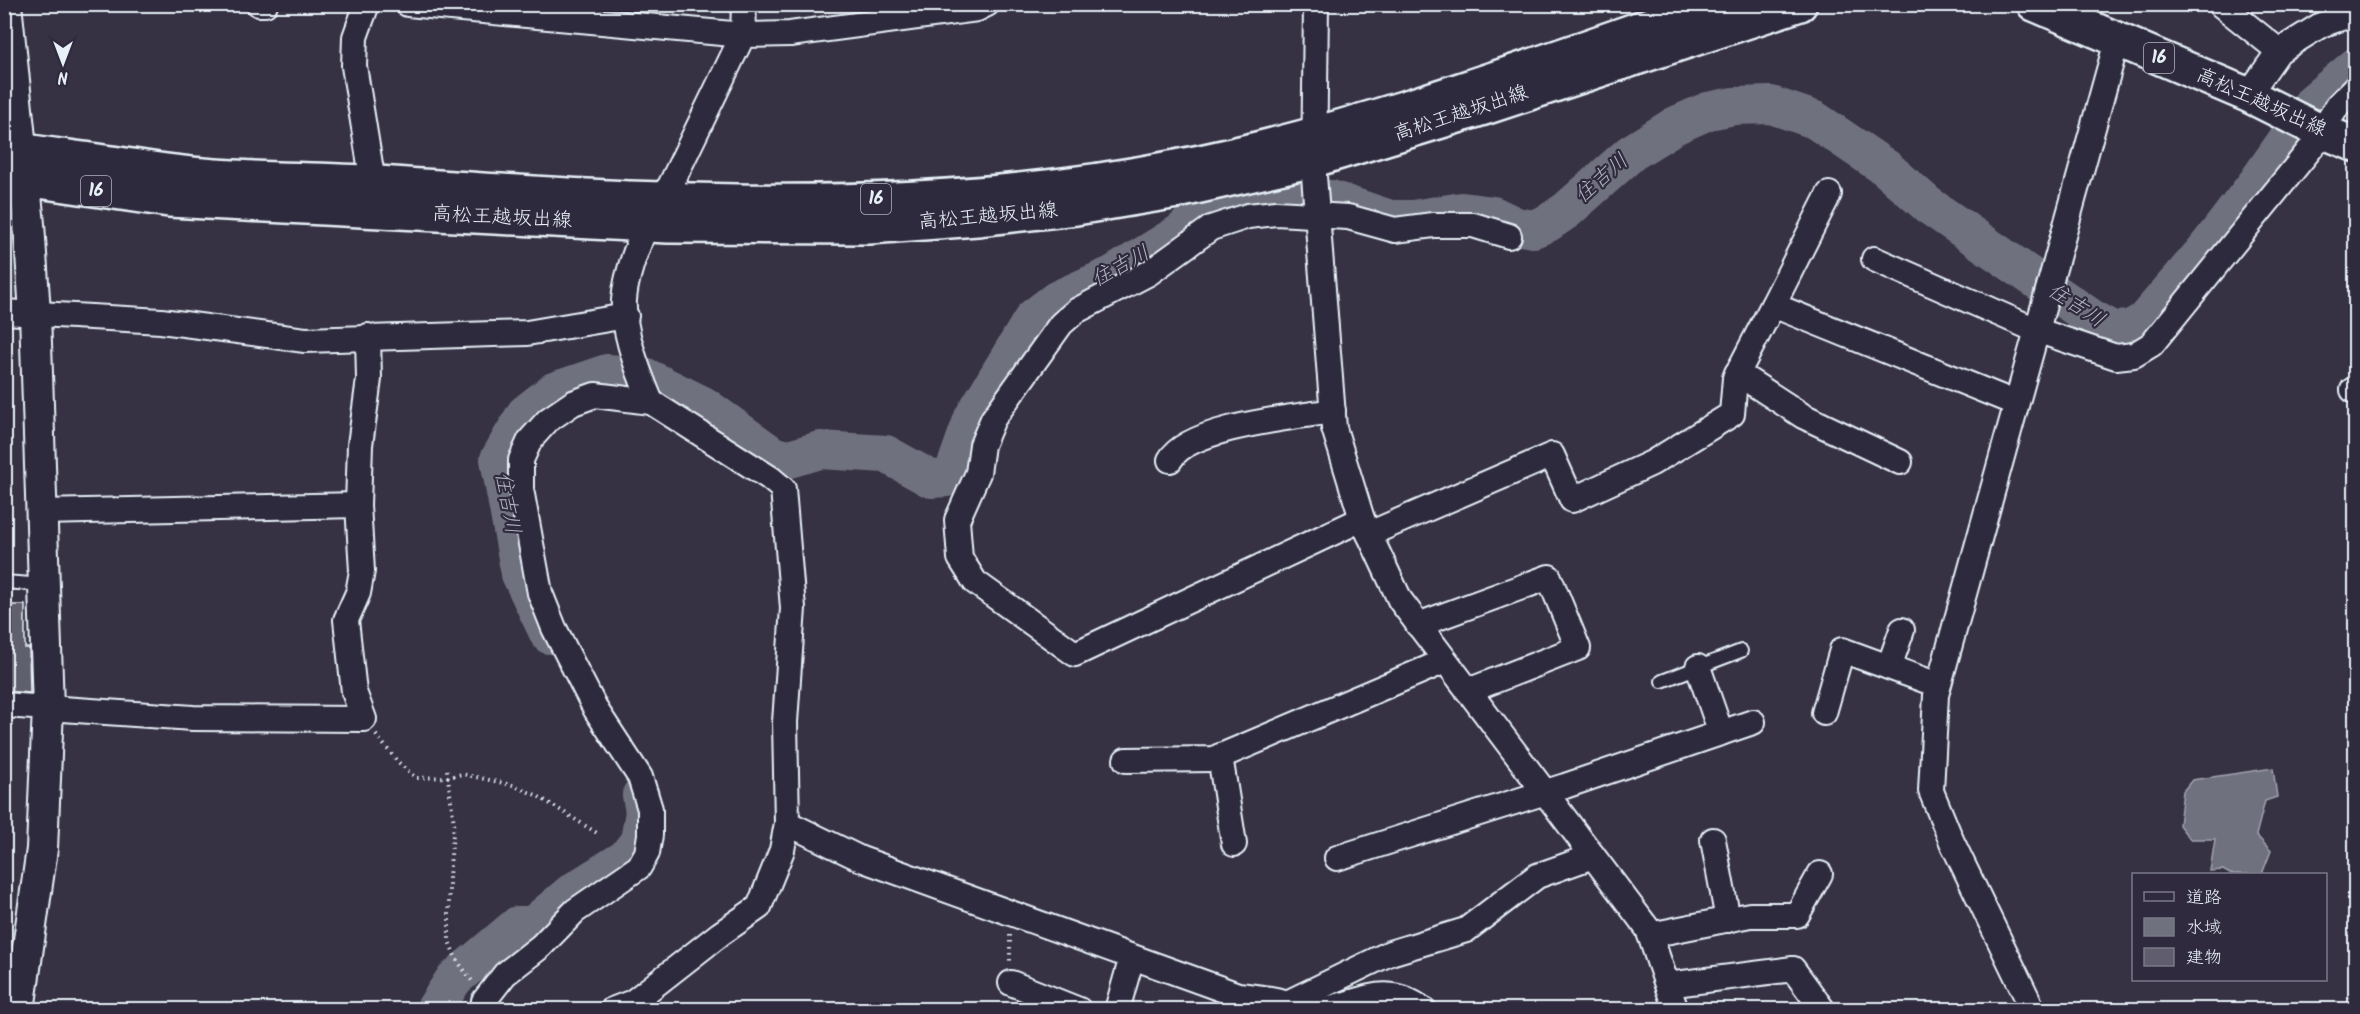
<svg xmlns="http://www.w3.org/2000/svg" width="2360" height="1014" viewBox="0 0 2360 1014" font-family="Kalam,'Klee One',sans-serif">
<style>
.built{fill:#433f51}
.water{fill:#70717f;stroke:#a0a4af;stroke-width:1.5}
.pier{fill:#363244}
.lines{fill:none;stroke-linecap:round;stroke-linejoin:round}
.river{stroke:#70717f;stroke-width:38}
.building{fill:#605e6e;stroke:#e8f1f8;stroke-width:1.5}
.service-casing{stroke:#e8f1f8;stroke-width:16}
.minor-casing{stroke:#e8f1f8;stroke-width:28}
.tertiary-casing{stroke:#e8f1f8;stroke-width:34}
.primary-casing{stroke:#e8f1f8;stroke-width:38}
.path{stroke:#e8f1f8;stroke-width:4;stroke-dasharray:1.5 4.5;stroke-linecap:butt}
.service{stroke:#2f2a3d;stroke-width:12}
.minor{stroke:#2f2a3d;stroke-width:24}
.tertiary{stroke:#2f2a3d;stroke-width:30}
.primary{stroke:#2f2a3d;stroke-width:33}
.labels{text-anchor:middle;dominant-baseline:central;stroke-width:4.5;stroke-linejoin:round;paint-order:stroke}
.shield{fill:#2f2a3d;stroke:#b0b5c0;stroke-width:1.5}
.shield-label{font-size:18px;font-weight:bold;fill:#e8f1f8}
.street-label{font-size:20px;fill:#e8f1f8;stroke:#2f2a3d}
.water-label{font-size:21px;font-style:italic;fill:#b2b7c2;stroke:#2f2a3d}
</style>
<rect width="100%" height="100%" fill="#363244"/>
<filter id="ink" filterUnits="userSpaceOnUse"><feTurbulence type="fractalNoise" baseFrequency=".0167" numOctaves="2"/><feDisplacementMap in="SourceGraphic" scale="12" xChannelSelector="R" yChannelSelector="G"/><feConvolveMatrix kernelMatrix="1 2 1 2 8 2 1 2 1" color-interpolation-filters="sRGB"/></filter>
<g filter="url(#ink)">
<!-- built -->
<polygon class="built" points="4,209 9,215 18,307 5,307"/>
<!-- water -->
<g class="water">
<polygon points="2273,768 2277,797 2265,801 2256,835 2271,851 2262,874 2230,874 2223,870 2210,871 2215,839 2190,839 2179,825 2183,791 2192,780"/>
<path d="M 526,915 L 542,937 L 518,952 L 505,949 L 516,932 C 492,950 452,981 441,1009 L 422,1010 L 453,969 Z"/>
</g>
<!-- pier -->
<polygon class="pier" points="463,957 474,972 464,982 453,966"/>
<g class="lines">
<!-- river -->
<g class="river">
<polyline points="549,635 520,574 499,459 525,414 554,391 607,373 644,376 703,405 774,456 789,459 820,450 886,454 931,479 947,478 955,468 973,417 1033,318 1058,299 1114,274 1180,233 1203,212 1244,203 1297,198 1331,199 1390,219 1413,219 1462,211 1493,215 1516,226 1533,229 1548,223 1567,210 1631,153 1674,126 1708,111 1734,106 1771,105 1815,120 1886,168 1928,205 2090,317 2113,330 2130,329 2144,321 2206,249 2258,181 2314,101 2356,66"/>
<polyline points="434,1010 454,979 518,925 533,925 572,892 626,858 639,841 644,812 641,795"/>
</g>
</g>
<!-- building -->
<polygon class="building" points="4,605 25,605 25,648 29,648 30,693 4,691"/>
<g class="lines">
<defs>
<g id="service">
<polyline points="4,582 45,585"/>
<polyline points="1662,681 1741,651"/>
</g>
<g id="minor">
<polyline points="259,4 265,4"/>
<polyline points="367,4 355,37 354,66 373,183"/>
<polyline points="408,4 743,35 790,34 977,9 987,4"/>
<polyline points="1316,4 1314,176 1334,428 1362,519 1400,600 1648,929 1667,985 1793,969 1823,1010"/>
<polyline points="2220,4 2279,51"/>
<polyline points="2248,95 2279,51 2321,25 2356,13"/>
<polyline points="2322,131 2338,105 2356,87"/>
<polyline points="1874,259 2036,330 2116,357 2134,355 2152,344 2324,132"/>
<polyline points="1773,305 1829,194"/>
<polyline points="4,312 161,321 305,340 527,333 626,316"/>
<polyline points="1737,373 1803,416 1900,462"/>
<polyline points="2353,390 2356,391"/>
<path d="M 651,402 C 639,374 622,331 624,300 C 626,270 650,208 670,186 L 743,35 L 744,4"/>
<path d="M 1170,460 C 1188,427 1296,417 1333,411"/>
<polyline points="42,512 358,505"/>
<polyline points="1362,519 1075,654 975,582 960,558 957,520 978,473 982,445 993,419 1061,324 1076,311 1149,273 1211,228 1248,216 1276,213 1348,217 1395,230 1433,225 1473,225 1509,236"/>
<polyline points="1369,534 1552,455 1572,500 1652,463 1732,414 1735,378 1773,305 2015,403"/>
<polyline points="1418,625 1549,577 1578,648 1468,691"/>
<polyline points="1698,667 1721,733"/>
<polyline points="1889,667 1902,630"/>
<polyline points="4,705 193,718 364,719 354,692 346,620 358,593 362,571 358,505 360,445 369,379 368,336"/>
<polyline points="1824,713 1842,650 1938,685"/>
<polyline points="1220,756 1234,844"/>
<polyline points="1126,760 1214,759 1445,661"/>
<path d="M 787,823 L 861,859 L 1238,995 C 1254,997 1272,998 1288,1003 C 1294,1004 1299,1008 1305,1009 C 1354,1014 1376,975 1424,1010"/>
<polyline points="1713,840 1728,920"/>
<polyline points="1337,858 1565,786 1753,722"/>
<polyline points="1650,935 1750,915 1797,915 1820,874"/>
<polyline points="1011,983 1079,1010"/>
<polyline points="1667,985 1676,1010"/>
<polyline points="1287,1003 1390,953 1466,930 1537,876 1593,856"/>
<polyline points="489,1010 484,1001 505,974 541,946 575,911 639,867 647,853 650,835 650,809 640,777 596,710 554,628 540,593 521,489 521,460 530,440 548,420 573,403 595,395 651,402 770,478 783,489 793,608 785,722 787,823 782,850 759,907 720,934 633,1002 612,1010"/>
<polyline points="1117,1010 1132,957"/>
<polyline points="2033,1010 1952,842 1931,791 1936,695 2117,41"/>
</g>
<polyline id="tertiary" points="6,4 29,224 35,313 48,708 42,849 19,1010"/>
<g id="primary">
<polyline points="2034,4 2248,95 2312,127 2356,145"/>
<path d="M 4,147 C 33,153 62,156 91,160 C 128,165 165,172 203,175 C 261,180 319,179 377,183 C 641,201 914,219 1176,167 C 1358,131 1534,65 1709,4"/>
<polyline points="4,176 169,200 668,226 869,227 977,219 1076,208 1178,191 1314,160 1487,107 1800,4"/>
</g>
</defs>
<!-- service casing -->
<use href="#service" class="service-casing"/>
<!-- minor casing -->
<use href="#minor" class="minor-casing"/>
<!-- tertiary casing -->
<use href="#tertiary" class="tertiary-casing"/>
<!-- primary casing -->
<use href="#primary" class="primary-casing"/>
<!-- path -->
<g class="path">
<polyline points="376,735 398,762 416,778 448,777 462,774 512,785 536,795 597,833"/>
<polyline points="447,770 454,824 449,876 449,941 456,959 472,981"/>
<polyline points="1010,935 1010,963"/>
</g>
<!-- service -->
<use href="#service" class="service"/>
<!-- minor -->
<use href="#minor" class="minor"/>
<!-- tertiary -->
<use href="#tertiary" class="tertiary"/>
<!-- primary -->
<use href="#primary" class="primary"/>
</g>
</g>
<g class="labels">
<!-- shield labels -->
<g class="shield">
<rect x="2144" y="43" width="30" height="30" rx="4.5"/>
<rect x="81" y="176" width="30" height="30" rx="4.5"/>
<rect x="861" y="184" width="30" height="30" rx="4.5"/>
</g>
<g class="shield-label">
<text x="2159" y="58">16</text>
<text x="96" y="191">16</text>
<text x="876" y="199">16</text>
</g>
<!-- street labels -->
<g class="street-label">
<text transform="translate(2261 103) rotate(24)">高松王越坂出線</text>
<text transform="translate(1461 114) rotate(-18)">高松王越坂出線</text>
<text transform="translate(988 217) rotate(-5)">高松王越坂出線</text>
<text transform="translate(502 218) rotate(3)">高松王越坂出線</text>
</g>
<!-- water labels -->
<g class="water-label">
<text transform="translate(1602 179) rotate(-41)">住吉川</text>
<text transform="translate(1121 267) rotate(-29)">住吉川</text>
<text transform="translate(2076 306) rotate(33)">住吉川</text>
<text transform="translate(507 503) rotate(80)">住吉川</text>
</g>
</g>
<!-- margin -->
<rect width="2360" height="1014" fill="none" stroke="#2f2a3d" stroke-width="24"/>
<rect x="12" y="12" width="2336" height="990" fill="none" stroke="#e8f1f8" stroke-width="2" filter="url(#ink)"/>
<!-- legend -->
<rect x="2132" y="873" width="195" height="108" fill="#2f2a3d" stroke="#797a88" stroke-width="1.5"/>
<rect x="2144" y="892" width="30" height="9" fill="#2f2a3d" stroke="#797a88" stroke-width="1.5"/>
<text x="2186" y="903" font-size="18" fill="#e8f1f8">道路</text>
<rect x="2144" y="918" width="30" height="18" fill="#70717f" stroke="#797a88" stroke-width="1.5"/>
<text x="2186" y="933" font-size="18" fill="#e8f1f8">水域</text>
<rect x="2144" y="948" width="30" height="18" fill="#605e6e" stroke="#797a88" stroke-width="1.5"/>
<text x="2186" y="963" font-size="18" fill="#e8f1f8">建物</text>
<!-- north arrow -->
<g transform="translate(63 63) rotate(180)" stroke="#2f2a3d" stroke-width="4.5" paint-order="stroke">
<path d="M0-4.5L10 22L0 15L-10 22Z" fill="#e8f1f8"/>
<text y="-9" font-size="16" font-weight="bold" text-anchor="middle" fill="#e8f1f8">N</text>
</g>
</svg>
